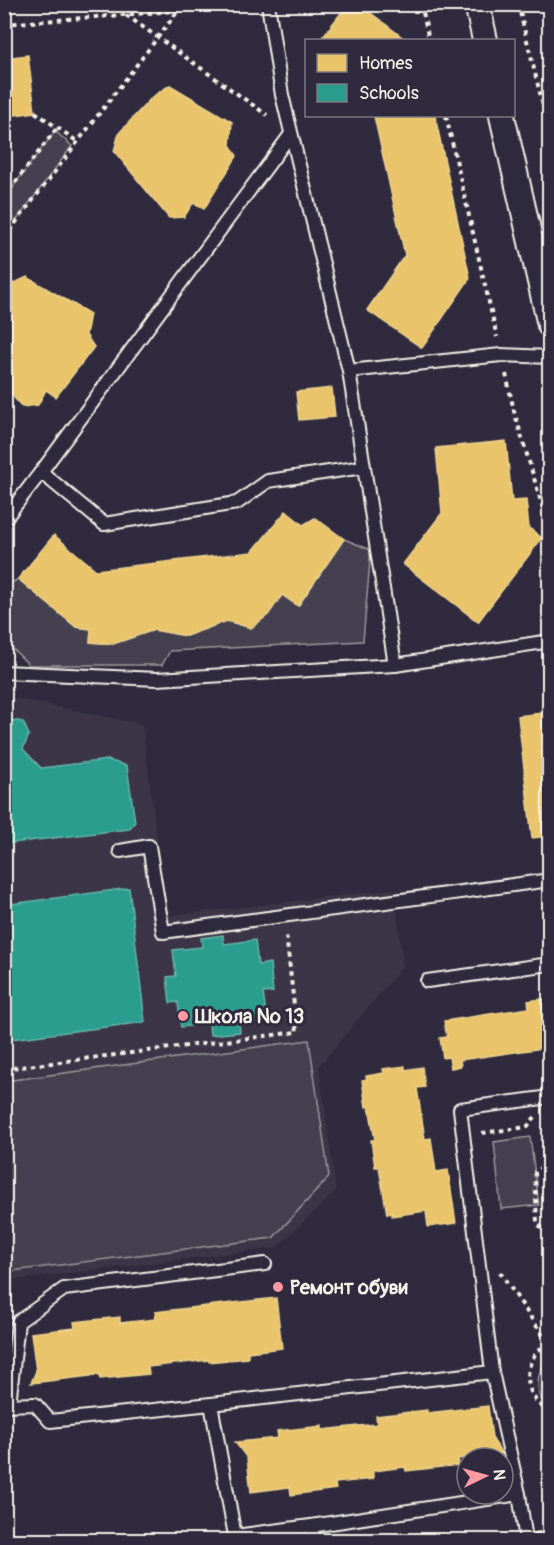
<svg xmlns="http://www.w3.org/2000/svg" width="554" height="1545" viewBox="0 0 554 1545" font-family="Pangolin,sans-serif">
<style>
.built{fill:#3b3647}
.green{fill:#454050;stroke:#9c989c;stroke-width:1.5}
.homes{fill:#e9c46a;stroke:#ecd290;stroke-width:1.5}
.schools{fill:#2a9d8f;stroke:#67b6aa;stroke-width:1.5}
.lines{fill:none;stroke-linecap:round;stroke-linejoin:round}
.lane-casing{stroke:#f4f1e8;stroke-width:16}
.street-casing{stroke:#f4f1e8;stroke-width:28}
.path{stroke:#f4f1e8;stroke-width:4;stroke-dasharray:4.5 4.5;stroke-linecap:butt}
.lane{stroke:#2f2a3d;stroke-width:12}
.street{stroke:#2f2a3d;stroke-width:24}
.poi-dot{fill:#ff9aa2;stroke:#2f2a3d;stroke-width:2}
.labels{text-anchor:middle;dominant-baseline:central;stroke-width:6;stroke-linejoin:round;paint-order:stroke}
.poi-label{font-size:20px;font-weight:bold;fill:#f4f1e8;stroke:#2f2a3d;text-anchor:start}
</style>
<rect width="100%" height="100%" fill="#2f2a3d"/>
<filter id="ink" filterUnits="userSpaceOnUse"><feTurbulence type="fractalNoise" baseFrequency=".0167" numOctaves="2"/><feDisplacementMap in="SourceGraphic" scale="12" xChannelSelector="R" yChannelSelector="G"/><feConvolveMatrix kernelMatrix="1 2 1 2 8 2 1 2 1" color-interpolation-filters="sRGB"/></filter>
<g filter="url(#ink)">
<!-- built -->
<polygon class="built" points="4,696 142,724 167,916 394,889 403,966 319,1066 336,1191 276,1248 5,1281"/>
<!-- green -->
<g class="green">
<polygon points="55,131 72,146 5,236 5,197"/>
<polygon points="344,539 371,550 363,641 170,651 162,665 29,665 5,641 4,588 18,579 76,627 91,629 90,642 113,644 154,630 186,636 227,621 251,628 268,615 282,595 298,606"/>
<polygon points="309,1040 329,1177 273,1238 5,1272 5,1081"/>
<polygon points="530,1137 539,1205 501,1209 494,1142"/>
<path d="M 549,1359 L 549,1409 C 533,1395 535,1373 549,1359 Z"/>
</g>
<!-- homes -->
<g class="homes">
<polygon points="348,4 359,4 406,40 320,40"/>
<polygon points="28,55 35,112 8,116 11,145 5,146 7,157 4,158 4,58"/>
<polygon points="170,85 232,122 230,145 237,156 204,209 193,203 184,217 169,218 114,151 119,133 152,97"/>
<polygon points="374,116 435,116 470,278 422,348 367,310 405,255"/>
<polygon points="27,277 90,314 86,335 94,347 56,397 46,390 38,405 22,407 4,386 4,288"/>
<polygon points="332,388 335,417 299,420 296,392"/>
<polygon points="506,441 512,501 526,500 529,528 542,538 478,622 403,564 442,513 436,448"/>
<polygon points="286,511 303,525 315,518 344,539 298,606 282,595 268,615 251,628 227,621 186,636 154,630 113,644 90,642 91,629 76,627 18,579 54,535 96,570 252,552"/>
<polygon points="550,712 550,836 532,838 518,716"/>
<polygon points="550,998 550,1039 542,1040 543,1048 460,1060 461,1066 451,1068 449,1057 443,1058 440,1038 447,1037 444,1021 529,1008 528,1001"/>
<polygon points="405,1066 405,1070 422,1067 425,1087 417,1088 425,1139 431,1138 436,1172 448,1170 456,1223 428,1227 426,1211 392,1216 392,1213 387,1214 379,1167 375,1167 371,1140 375,1140 369,1106 366,1107 362,1080 367,1079 366,1076 384,1073 383,1069"/>
<polygon points="276,1298 282,1348 248,1352 248,1358 209,1362 209,1360 148,1367 149,1374 100,1379 99,1375 31,1383 36,1371 31,1333 75,1328 74,1322 120,1317 120,1323 156,1319 155,1312"/>
<polygon points="488,1406 492,1438 502,1454 458,1459 459,1465 406,1471 405,1467 373,1471 373,1479 335,1483 336,1489 291,1495 290,1487 251,1492 247,1458 235,1442 278,1438 277,1431 322,1426 322,1430 377,1424 376,1416 427,1410 427,1413"/>
<polygon points="550,1478 550,1518 548,1519 542,1479"/>
</g>
<!-- schools -->
<g class="schools">
<polygon points="4,719 23,722 29,735 23,749 41,768 108,760 127,766 135,822 129,829 4,844"/>
<polygon points="129,888 145,1022 4,1040 4,905"/>
<polygon points="223,935 224,944 255,940 258,965 270,963 273,992 263,993 267,1021 239,1024 240,1032 210,1035 209,1024 181,1027 178,1002 170,1003 167,977 176,976 173,950 202,947 201,938"/>
</g>
<g class="lines">
<defs>
<g id="lane">
<polyline points="268,4 282,95 349,371 395,665"/>
<polyline points="349,371 501,355 550,357"/>
<polyline points="41,472 291,134"/>
<polyline points="4,520 41,472 104,524 237,503 268,481 363,467"/>
<polyline points="4,672 157,679 395,665 550,641"/>
<polyline points="120,851 149,846 163,932 550,880"/>
<polyline points="427,981 550,964"/>
<polyline points="4,1405 35,1404 50,1421 211,1404"/>
<polyline points="9,1405 18,1322 64,1289 265,1264"/>
<polyline points="519,1494 492,1372 460,1109 550,1097"/>
<polyline points="311,1526 235,1536 211,1404 492,1372"/>
<polyline points="314,1540 311,1526 519,1494 526,1540"/>
<polyline points="536,1540 550,1537"/>
</g>
<g id="street">
<polyline points="477,4 485,40"/>
<polyline points="502,116 550,325"/>
</g>
</defs>
<!-- lane casing -->
<use href="#lane" class="lane-casing"/>
<!-- street casing -->
<use href="#street" class="street-casing"/>
<!-- path -->
<g class="path">
<polyline points="421,4 429,40"/>
<polyline points="518,4 550,134"/>
<polyline points="126,15 267,115"/>
<polyline points="4,24 252,5"/>
<polyline points="35,112 78,142"/>
<polyline points="446,116 497,337"/>
<polyline points="4,197 57,128"/>
<polyline points="4,238 178,11"/>
<polyline points="506,374 514,411 550,532"/>
<polyline points="4,1069 297,1032 286,934"/>
<polyline points="482,1133 527,1127 535,1117"/>
<polyline points="550,1162 535,1172 537,1223 550,1237"/>
<polyline points="500,1272 548,1343"/>
<path d="M 549,1343 C 520,1357 522,1399 550,1412"/>
</g>
<!-- lane -->
<use href="#lane" class="lane"/>
<!-- street -->
<use href="#street" class="street"/>
</g>
</g>
<!-- markers -->
<g class="poi-dot">
<circle cx="183" cy="1016" r="6"/>
<circle cx="278" cy="1287" r="6"/>
</g>
<g class="labels">
<!-- poi labels -->
<g class="poi-label">
<text x="195" y="1016">Школа № 13</text>
<text x="290" y="1287">Ремонт обуви</text>
</g>
</g>
<!-- margin -->
<rect width="554" height="1545" fill="none" stroke="#2f2a3d" stroke-width="24"/>
<rect x="12" y="12" width="530" height="1521" fill="none" stroke="#f4f1e8" stroke-width="2" filter="url(#ink)"/>
<!-- legend -->
<rect x="305" y="39" width="210" height="78" fill="#2f2a3d" stroke="#7e7a81" stroke-width="1.5"/>
<rect x="317" y="54" width="30" height="18" fill="#e9c46a" stroke="#7e7a81" stroke-width="1.5"/>
<text x="359" y="69" font-size="18" fill="#f4f1e8">Homes</text>
<rect x="317" y="84" width="30" height="18" fill="#2a9d8f" stroke="#7e7a81" stroke-width="1.5"/>
<text x="359" y="99" font-size="18" fill="#f4f1e8">Schools</text>
<!-- north arrow -->
<g transform="translate(485 1476) rotate(85)"><circle r="28" fill="#2f2a3d" stroke="#7e7a81" stroke-width="1.5"/>
<path d="M0-4.5L10 22L0 15L-10 22Z" fill="#ff9aa2"/>
<text y="-9" font-size="16" font-weight="bold" text-anchor="middle" fill="#f4f1e8">N</text>
</g>
</svg>
